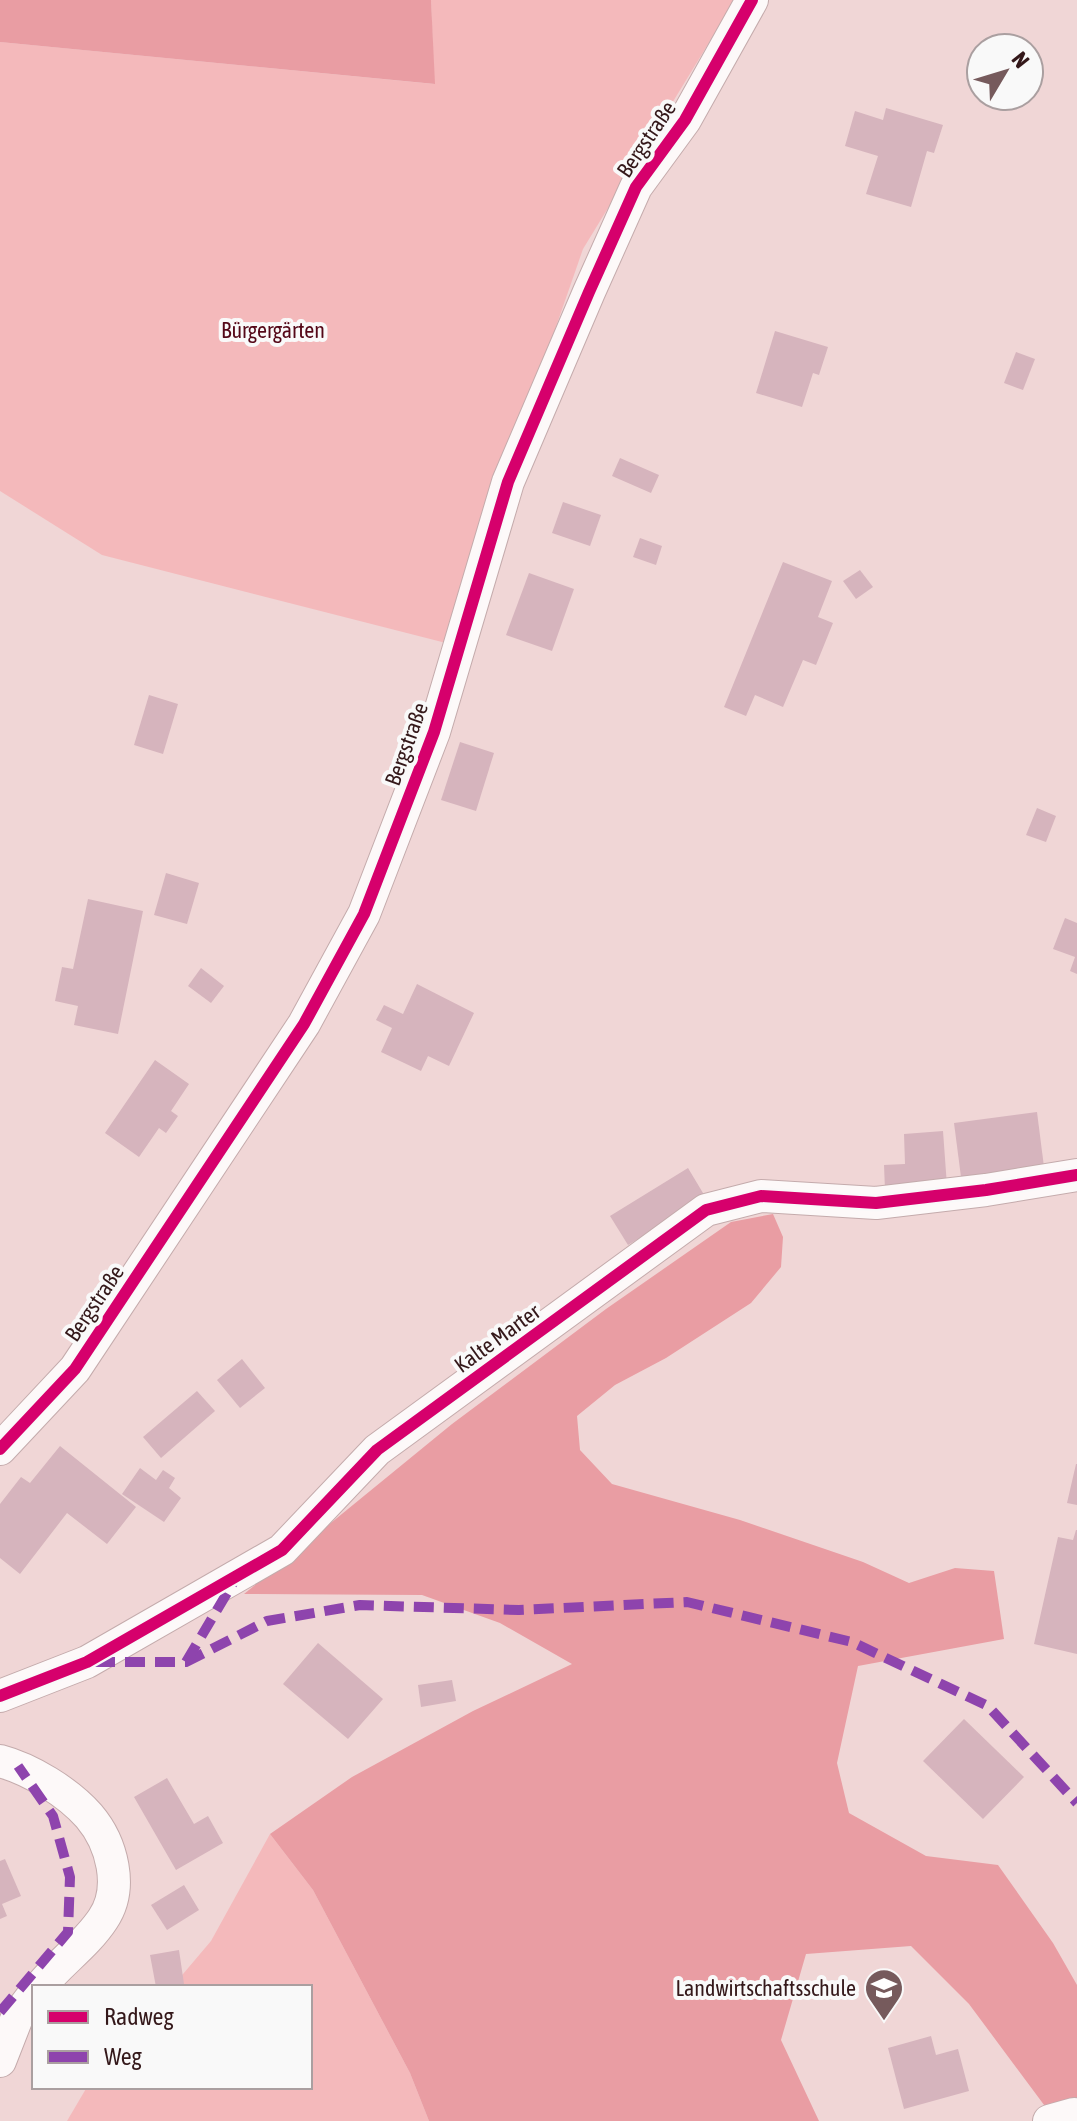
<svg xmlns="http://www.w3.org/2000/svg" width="1077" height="2121" viewBox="0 0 1077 2121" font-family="'Asap Condensed',sans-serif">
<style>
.green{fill:#f4b9bb}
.forest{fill:#e99da3}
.building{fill:#d6b4bd}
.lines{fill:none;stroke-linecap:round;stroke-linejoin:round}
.street-casing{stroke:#c4abac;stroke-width:34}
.street{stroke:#fdf9f9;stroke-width:32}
.quiet{stroke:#8e44ad;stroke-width:10;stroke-dasharray:20 10;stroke-linecap:butt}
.cycleway-casing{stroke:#f9f9f9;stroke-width:17}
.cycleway{stroke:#d6006c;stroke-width:12}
.labels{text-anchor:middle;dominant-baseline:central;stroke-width:8;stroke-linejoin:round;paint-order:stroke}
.street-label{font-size:22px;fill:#34181a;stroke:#f9f9f9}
.park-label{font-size:22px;fill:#540818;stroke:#f9f9f9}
.poi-label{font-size:22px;fill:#34181a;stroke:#f9f9f9;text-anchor:end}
</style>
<rect width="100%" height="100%" fill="#f0d6d6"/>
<!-- green -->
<g class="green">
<polygon points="431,0 735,0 583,249 446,643 102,555 0,491 0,42 434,84"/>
<polygon points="270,1834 313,1890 410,2073 429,2121 67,2121 87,2087 310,2087 310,1987 172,1987 211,1941"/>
</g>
<!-- forest -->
<g class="forest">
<polygon points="0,0 431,0 435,84 0,42"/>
<polygon points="773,1214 783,1237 781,1267 751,1303 666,1358 615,1385 577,1416 580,1450 612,1484 740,1520 863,1562 909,1583 955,1568 994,1571 1004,1639 858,1666 837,1763 849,1813 926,1856 998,1865 1053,1943 1077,1985 1077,2121 1056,2121 969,2004 911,1946 806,1954 781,2040 819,2121 429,2121 410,2073 313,1890 270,1834 352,1777 473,1711 572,1664 500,1623 422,1595 244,1594 452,1424 606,1309 731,1222"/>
</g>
<!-- building -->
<g class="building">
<polygon points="886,108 943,125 934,153 927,151 911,207 866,194 878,156 845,146 855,111 883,120"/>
<polygon points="775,331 828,347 819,375 813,373 802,407 756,393"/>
<polygon points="1016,352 1035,359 1023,390 1004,383"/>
<polygon points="620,458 659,475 651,493 612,476"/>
<polygon points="563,502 601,515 590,546 552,533"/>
<polygon points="640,538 662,546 656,565 633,557"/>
<polygon points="783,562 832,581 818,617 833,623 816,665 803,660 783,707 755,695 746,716 724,707"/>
<polygon points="860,570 873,587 856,599 843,581"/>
<polygon points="529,573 574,589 552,651 506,635"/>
<polygon points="149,695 178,704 163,754 134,745"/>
<polygon points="460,742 494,753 476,811 441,800"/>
<polygon points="1037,808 1056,816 1046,842 1026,835"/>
<polygon points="166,873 199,883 187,924 154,915"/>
<polygon points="88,899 143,911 118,1034 74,1025 78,1006 55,1001 62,967 73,969"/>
<polygon points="1065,918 1077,923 1077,974 1070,971 1075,957 1053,949"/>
<polygon points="201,968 224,986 211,1003 188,986"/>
<polygon points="417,984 474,1013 449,1066 428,1056 421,1071 381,1052 392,1028 376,1020 384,1005 403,1014"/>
<polygon points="155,1060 189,1084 171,1111 178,1116 166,1133 159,1128 139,1157 105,1133"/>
<polygon points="1037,1112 1044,1167 961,1177 954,1123"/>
<polygon points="943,1131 947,1186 885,1190 884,1165 905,1164 904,1134"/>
<polygon points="688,1168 706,1198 628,1245 610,1216"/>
<polygon points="242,1359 265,1388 240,1408 217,1380"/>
<polygon points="197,1391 215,1411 161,1458 143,1437"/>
<polygon points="60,1446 136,1507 107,1544 67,1513 20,1574 0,1558 0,1504 21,1477 30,1483"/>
<polygon points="1076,1464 1077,1464 1077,1505 1067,1503"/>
<polygon points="140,1468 156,1480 163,1470 175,1478 169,1488 181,1498 164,1522 122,1494"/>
<polygon points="1076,1530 1077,1530 1077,1654 1034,1644 1058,1537 1073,1540"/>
<polygon points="318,1643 383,1699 348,1739 283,1684"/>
<polygon points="452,1680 456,1701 421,1707 418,1685"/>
<polygon points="964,1719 1024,1777 983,1819 923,1761"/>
<polygon points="167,1778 194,1824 208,1816 223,1843 176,1870 134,1797"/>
<polygon points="5,1859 21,1896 2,1904 7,1916 0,1919 0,1861"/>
<polygon points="184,1885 199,1910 167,1930 151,1905"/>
<polygon points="179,1950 184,1984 156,1987 150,1955"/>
<polygon points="931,2036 936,2055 958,2049 969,2091 904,2109 888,2048"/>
</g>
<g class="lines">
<defs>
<g id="street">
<polyline points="0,1449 75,1369 304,1024 364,914 434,732 508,482 589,292 636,187 685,120 752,0"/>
<polyline points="0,1696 87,1662 282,1550 377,1450 706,1210 761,1196 876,1203 986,1190 1077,1175"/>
<path d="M 0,1761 C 30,1769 68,1792 89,1816 C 112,1843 124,1888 103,1919 C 86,1945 59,1963 40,1987"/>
<polyline points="0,2061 18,2015 34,1994"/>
<polyline points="1049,2121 1074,2114 1077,2116"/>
</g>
</defs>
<!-- street casing -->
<use href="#street" class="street-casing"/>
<!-- street -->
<use href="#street" class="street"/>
<!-- quiet -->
<g class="quiet">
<polyline points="95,1662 186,1662 267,1621 360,1605 519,1610 687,1602 852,1642 988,1706 1077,1803"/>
<polyline points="186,1662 233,1583"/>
<polyline points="0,2012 68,1932 70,1877 53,1816 18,1766"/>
</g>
<defs>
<g id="cycleway">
<polyline points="0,1449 75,1369 304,1024 364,914 434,732 508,482 589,292 636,187 685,120 752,0"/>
<polyline points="0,1696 87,1662 282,1550 377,1450 706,1210 761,1196 876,1203 986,1190 1077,1175"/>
</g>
</defs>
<!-- cycleway casing -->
<use href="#cycleway" class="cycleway-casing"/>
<!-- cycleway -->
<use href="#cycleway" class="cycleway"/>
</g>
<!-- icons -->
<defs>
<symbol id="school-pin" viewBox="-11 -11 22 30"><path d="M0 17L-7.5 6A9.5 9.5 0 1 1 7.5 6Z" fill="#765a5c" stroke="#f9f9f9"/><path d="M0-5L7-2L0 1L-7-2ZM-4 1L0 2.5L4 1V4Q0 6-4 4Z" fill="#fff"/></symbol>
</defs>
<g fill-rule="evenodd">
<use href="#school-pin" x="862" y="1966" width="44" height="60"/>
</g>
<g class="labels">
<!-- street labels -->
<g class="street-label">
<text transform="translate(646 139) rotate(-56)">Bergstraße</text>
<text transform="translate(406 744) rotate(-70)">Bergstraße</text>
<text transform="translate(94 1303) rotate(-56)">Bergstraße</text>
<text transform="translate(497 1338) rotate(-36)">Kalte Marter</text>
</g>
<!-- park labels -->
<g class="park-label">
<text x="273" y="330">Bürgergärten</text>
</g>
<!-- poi labels -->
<g class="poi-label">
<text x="856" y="1988">Landwirtschaftsschule</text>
</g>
</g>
<!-- legend -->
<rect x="32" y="1985" width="280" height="104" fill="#f9f9f9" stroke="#aa9fa0" stroke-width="2"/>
<rect x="48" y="2011" width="40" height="12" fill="#d6006c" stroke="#aa9fa0" stroke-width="2"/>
<text x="104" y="2025" font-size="24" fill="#34181a">Radweg</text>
<rect x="48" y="2051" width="40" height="12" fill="#8e44ad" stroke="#aa9fa0" stroke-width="2"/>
<text x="104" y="2065" font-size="24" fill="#34181a">Weg</text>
<!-- north arrow -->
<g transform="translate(1005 72) rotate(52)"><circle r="38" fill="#f9f9f9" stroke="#aa9fa0" stroke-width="2"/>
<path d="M0-6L14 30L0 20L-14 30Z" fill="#765a5c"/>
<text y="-12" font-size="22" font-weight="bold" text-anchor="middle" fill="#34181a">N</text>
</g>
</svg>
